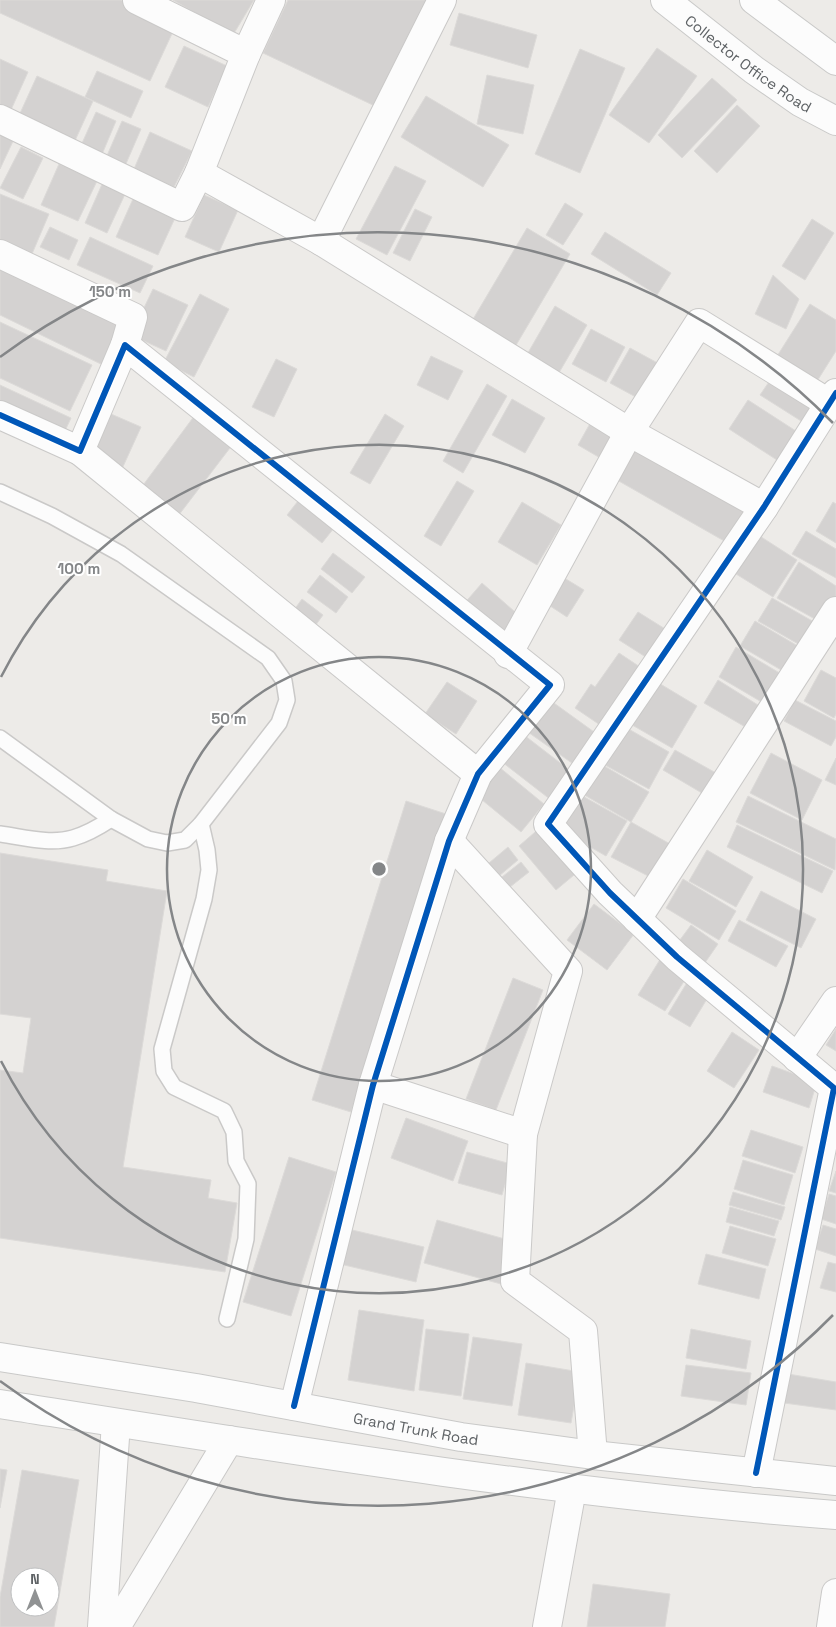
<svg xmlns="http://www.w3.org/2000/svg" width="836" height="1627" viewBox="0 0 836 1627" font-family="'Space Grotesk',sans-serif">
<style>
.building{fill:#d4d2d1;stroke:#dcdad8;fill-rule:evenodd}
.lines{fill:none;stroke-linecap:round;stroke-linejoin:round}
.lane-casing{stroke:#cac9c8;stroke-width:18}
.street-casing{stroke:#cac9c8;stroke-width:30}
.secondary-casing{stroke:#c9c9c8;stroke-width:30}
.lane{stroke:#fcfcfc;stroke-width:15}
.street{stroke:#fcfcfc;stroke-width:28}
.secondary{stroke:#fcfcfc;stroke-width:28}
.cycleway-casing{stroke:#fff;stroke-width:9}
.cycleway{stroke:#0057b8;stroke-width:6}
.ring{fill:none;stroke:#848688;stroke-width:2.5}
.labels{text-anchor:middle;dominant-baseline:central;stroke-width:4;stroke-linejoin:round;paint-order:stroke}
.street-label{font-size:15px;fill:#5e6265;stroke:#fff}
.centre{fill:#848688;stroke:#fff;stroke-width:2.5}
.ring-label{font-size:15px;text-anchor:middle;font-weight:bold;fill:#848688;stroke:#fff;stroke-width:4;stroke-linejoin:round;paint-order:stroke}
</style>
<rect width="100%" height="100%" fill="#edebe8"/>
<!-- building -->
<g class="building">
<polygon points="0,0 121,0 176,25 150,81 0,13"/>
<polygon points="173,0 254,0 233,35"/>
<polygon points="288,0 427,0 377,107 263,53"/>
<polygon points="459,13 537,35 528,68 450,45"/>
<polygon points="184,46 227,66 208,107 165,87"/>
<polygon points="657,48 697,76 649,143 609,115"/>
<polygon points="580,49 625,68 580,173 535,154"/>
<polygon points="0,59 28,72 10,112 0,108"/>
<polygon points="97,71 143,91 131,118 85,97"/>
<polygon points="487,75 534,85 523,134 477,124"/>
<polygon points="37,76 93,101 73,145 17,120"/>
<polygon points="712,78 737,100 682,158 658,135"/>
<polygon points="426,96 509,145 483,187 401,137"/>
<polygon points="737,105 760,126 717,173 694,151"/>
<polygon points="96,112 116,121 100,159 79,150"/>
<polygon points="122,121 141,129 125,166 106,158"/>
<polygon points="0,131 15,137 0,169"/>
<polygon points="150,132 192,151 174,187 134,169"/>
<polygon points="21,147 43,158 23,199 0,188"/>
<polygon points="59,164 97,181 78,221 41,205"/>
<polygon points="395,166 426,181 387,255 356,239"/>
<polygon points="103,182 126,192 107,233 85,223"/>
<polygon points="0,194 49,214 29,261 0,248"/>
<polygon points="204,195 238,210 219,252 185,237"/>
<polygon points="133,199 175,218 158,255 116,237"/>
<polygon points="565,203 583,214 563,245 546,235"/>
<polygon points="415,209 432,217 410,261 393,253"/>
<polygon points="812,219 834,233 805,280 782,266"/>
<polygon points="50,227 78,240 69,260 40,247"/>
<polygon points="527,228 570,254 512,352 469,326"/>
<polygon points="605,232 671,273 657,295 591,254"/>
<polygon points="90,237 153,266 140,293 77,265"/>
<polygon points="0,266 126,328 107,367 0,315"/>
<polygon points="773,275 799,299 786,329 755,314"/>
<polygon points="153,289 188,305 166,351 131,335"/>
<polygon points="200,294 229,309 194,377 164,362"/>
<polygon points="810,304 836,320 836,351 814,386 774,361"/>
<polygon points="555,306 587,325 557,376 525,358"/>
<polygon points="0,322 92,365 70,411 0,378"/>
<polygon points="591,329 625,347 606,382 572,364"/>
<polygon points="630,348 665,367 645,402 610,383"/>
<polygon points="431,356 463,371 448,400 417,385"/>
<polygon points="276,359 297,369 274,417 252,407"/>
<polygon points="773,376 821,407 809,426 760,395"/>
<polygon points="487,384 507,396 463,473 443,461"/>
<polygon points="0,385 71,418 63,435 0,406"/>
<polygon points="512,399 545,418 525,453 492,435"/>
<polygon points="748,400 799,433 780,462 729,429"/>
<polygon points="111,414 141,427 121,471 91,458"/>
<polygon points="385,414 404,426 370,484 350,473"/>
<polygon points="195,415 233,444 175,520 138,492"/>
<polygon points="592,420 616,433 602,459 578,445"/>
<polygon points="637,445 746,507 726,542 617,480"/>
<polygon points="457,481 474,491 441,546 424,536"/>
<polygon points="298,501 334,528 322,543 287,515"/>
<polygon points="522,502 561,525 537,565 498,542"/>
<polygon points="833,502 836,504 836,543 816,531"/>
<polygon points="752,531 797,560 773,597 728,569"/>
<polygon points="806,531 836,549 836,578 792,554"/>
<polygon points="333,553 365,577 352,593 321,569"/>
<polygon points="799,562 836,586 836,603 824,624 777,598"/>
<polygon points="320,575 348,597 336,613 307,592"/>
<polygon points="561,576 584,590 567,617 544,602"/>
<polygon points="482,583 523,619 504,641 463,605"/>
<polygon points="772,598 821,626 807,649 758,621"/>
<polygon points="302,599 323,615 315,626 294,610"/>
<polygon points="638,612 670,632 652,661 619,640"/>
<polygon points="755,621 803,649 788,674 740,646"/>
<polygon points="736,647 783,675 765,704 719,677"/>
<polygon points="619,653 643,669 603,727 575,708 591,684 595,687"/>
<polygon points="821,670 836,678 836,714 834,718 804,701"/>
<polygon points="652,679 697,706 672,748 627,722"/>
<polygon points="718,680 766,710 754,732 704,703"/>
<polygon points="447,682 477,701 456,734 425,714"/>
<polygon points="547,698 601,737 579,768 525,730"/>
<polygon points="795,700 836,721 836,737 831,746 784,721"/>
<polygon points="625,727 669,752 649,789 605,765"/>
<polygon points="524,735 572,772 551,800 502,762"/>
<polygon points="675,750 725,778 712,799 663,770"/>
<polygon points="771,753 822,780 802,820 750,793"/>
<polygon points="836,758 836,785 825,780"/>
<polygon points="599,763 649,792 631,822 581,793"/>
<polygon points="499,767 544,804 521,832 476,795"/>
<polygon points="579,794 627,821 606,856 559,829"/>
<polygon points="748,796 836,839 835,870 736,822"/>
<polygon points="406,801 446,814 351,1112 312,1100"/>
<polygon points="631,822 679,849 656,880 611,857"/>
<polygon points="737,825 833,871 822,893 727,847"/>
<polygon points="542,826 580,870 556,890 519,846"/>
<polygon points="508,847 518,860 499,876 489,863"/>
<polygon points="707,850 753,877 736,907 689,881"/>
<polygon points="0,853 108,870 106,881 167,891 123,1167 211,1180 208,1198 237,1203 225,1272 0,1238 0,1070 23,1073 31,1018 0,1014"/>
<polygon points="521,862 529,872 510,887 502,877"/>
<polygon points="683,879 736,911 719,940 666,908"/>
<polygon points="761,891 816,919 801,948 746,920"/>
<polygon points="594,904 634,934 607,970 567,940"/>
<polygon points="739,920 788,946 776,967 728,941"/>
<polygon points="691,925 718,944 702,967 674,948"/>
<polygon points="661,958 688,975 665,1011 638,995"/>
<polygon points="691,976 713,989 690,1027 668,1014"/>
<polygon points="513,978 543,990 496,1110 466,1099"/>
<polygon points="836,1029 836,1051 826,1045"/>
<polygon points="732,1032 759,1050 734,1088 707,1071"/>
<polygon points="772,1066 817,1082 809,1108 763,1092"/>
<polygon points="406,1118 468,1141 453,1181 391,1158"/>
<polygon points="751,1130 803,1147 795,1173 742,1156"/>
<polygon points="467,1152 511,1164 502,1195 458,1183"/>
<polygon points="289,1157 336,1172 291,1316 243,1302"/>
<polygon points="743,1160 793,1175 784,1205 734,1189"/>
<polygon points="836,1171 836,1193 829,1191"/>
<polygon points="733,1192 785,1207 781,1220 729,1205"/>
<polygon points="829,1194 836,1196 836,1224 821,1219"/>
<polygon points="730,1207 779,1221 774,1236 726,1222"/>
<polygon points="437,1220 512,1241 501,1284 424,1263"/>
<polygon points="823,1225 836,1229 836,1256 815,1249"/>
<polygon points="730,1226 776,1239 768,1266 722,1253"/>
<polygon points="348,1229 424,1247 416,1282 340,1264"/>
<polygon points="706,1254 766,1269 759,1299 698,1284"/>
<polygon points="828,1262 836,1264 836,1292 820,1288"/>
<polygon points="359,1310 424,1320 414,1391 348,1380"/>
<polygon points="426,1329 469,1334 461,1396 419,1390"/>
<polygon points="691,1329 751,1341 746,1369 686,1358"/>
<polygon points="473,1337 522,1344 512,1406 463,1399"/>
<polygon points="526,1363 580,1372 571,1423 518,1415"/>
<polygon points="686,1365 751,1373 746,1405 681,1396"/>
<polygon points="788,1374 836,1382 836,1410 784,1403"/>
<polygon points="0,1469 7,1470 0,1508"/>
<path d="M 22,1470 L 79,1480 L 54,1627 L 0,1627 L 0,1597 ZM 20,1577 L 50,1577 L 50,1607 L 20,1607 Z"/>
<polygon points="593,1584 670,1594 665,1627 587,1627"/>
</g>
<g class="lines">
<defs>
<g id="lane">
<polyline points="0,492 52,516 121,554 268,658 284,681 287,700 279,723 201,824 185,840 167,843 148,839 111,819 0,738"/>
<polyline points="201,824 207,850 209,870 204,899 162,1049 164,1071 174,1087 224,1111 234,1132 236,1161 248,1184 246,1239 227,1319"/>
<path d="M 0,834 C 23,837 50,845 73,838 C 87,834 99,827 111,819"/>
</g>
<g id="street">
<polyline points="137,0 246,54 199,173 321,241 629,432 764,507"/>
<polyline points="246,54 271,0"/>
<polyline points="0,119 182,207 199,173"/>
<polyline points="321,241 442,0"/>
<polyline points="0,254 133,317 125,345"/>
<polyline points="0,415 80,451 125,345 550,685 478,774 449,841 373,1085 294,1406"/>
<polyline points="80,451 478,774"/>
<polyline points="508,654 629,432 699,323 830,404"/>
<polyline points="637,919 836,611"/>
<polyline points="797,1058 836,1001"/>
<polyline points="373,1085 523,1134 568,971 449,841"/>
<polyline points="523,1134 515,1281 583,1331 593,1455"/>
<polyline points="756,1473 834,1088 677,957 610,893 548,824 764,507 836,393"/>
<polyline points="102,1627 116,1423"/>
<polyline points="116,1627 229,1440"/>
<polyline points="547,1627 572,1489"/>
<polyline points="831,1627 836,1593"/>
</g>
<g id="secondary">
<path id="s1" d="M 665,0 L 754,70 L 800,102 L 836,121"/>
<polyline points="754,0 836,61"/>
<path id="s2" d="M 0,1357 L 196,1388 L 461,1437 L 593,1455 L 836,1481"/>
<path d="M 0,1404 C 277,1448 556,1494 836,1515"/>
</g>
</defs>
<!-- lane casing -->
<use href="#lane" class="lane-casing"/>
<!-- street casing -->
<use href="#street" class="street-casing"/>
<!-- secondary casing -->
<use href="#secondary" class="secondary-casing"/>
<!-- lane -->
<use href="#lane" class="lane"/>
<!-- street -->
<use href="#street" class="street"/>
<!-- secondary -->
<use href="#secondary" class="secondary"/>
<defs>
<g id="cycleway">
<polyline points="0,415 80,451 125,345 550,685 478,774 449,841 373,1085 294,1406"/>
<polyline points="756,1473 834,1088 677,957 610,893 548,824 764,507 836,393"/>
</g>
</defs>
<!-- cycleway casing -->
<use href="#cycleway" class="cycleway-casing"/>
<!-- cycleway -->
<use href="#cycleway" class="cycleway"/>
</g>
<!-- distance rings -->
<g class="ring">
<circle cx="379" cy="869" r="212"/>
<path d="M1 677A424 424 0 1 1 1 1061"/>
<path d="M833 1315A637 637 0 0 1 0 1381M0 357A637 637 0 0 1 833 423"/>
</g>
<g class="labels">
<!-- street labels -->
<g class="street-label">
<text stroke="none"><textPath href="#s1" startOffset="105">Collector Office Road</textPath></text>
<text stroke="none"><textPath href="#s2" startOffset="422">Grand Trunk Road</textPath></text>
</g>
</g>
<circle cx="379" cy="869" r="8" class="centre"/>
<g class="ring-label">
<text x="110" y="297">150 m</text>
<text x="79" y="574">100 m</text>
<text x="229" y="724">50 m</text>
</g>
<!-- north arrow -->
<g transform="translate(35 1592)"><circle r="24" fill="#ffffff" stroke="#bfc0c1"/>
<path d="M0-4L9 19L0 12L-9 19Z" fill="#909293"/>
<text y="-8" font-size="14" font-weight="bold" text-anchor="middle" fill="#5e6265">N</text>
</g>
</svg>
